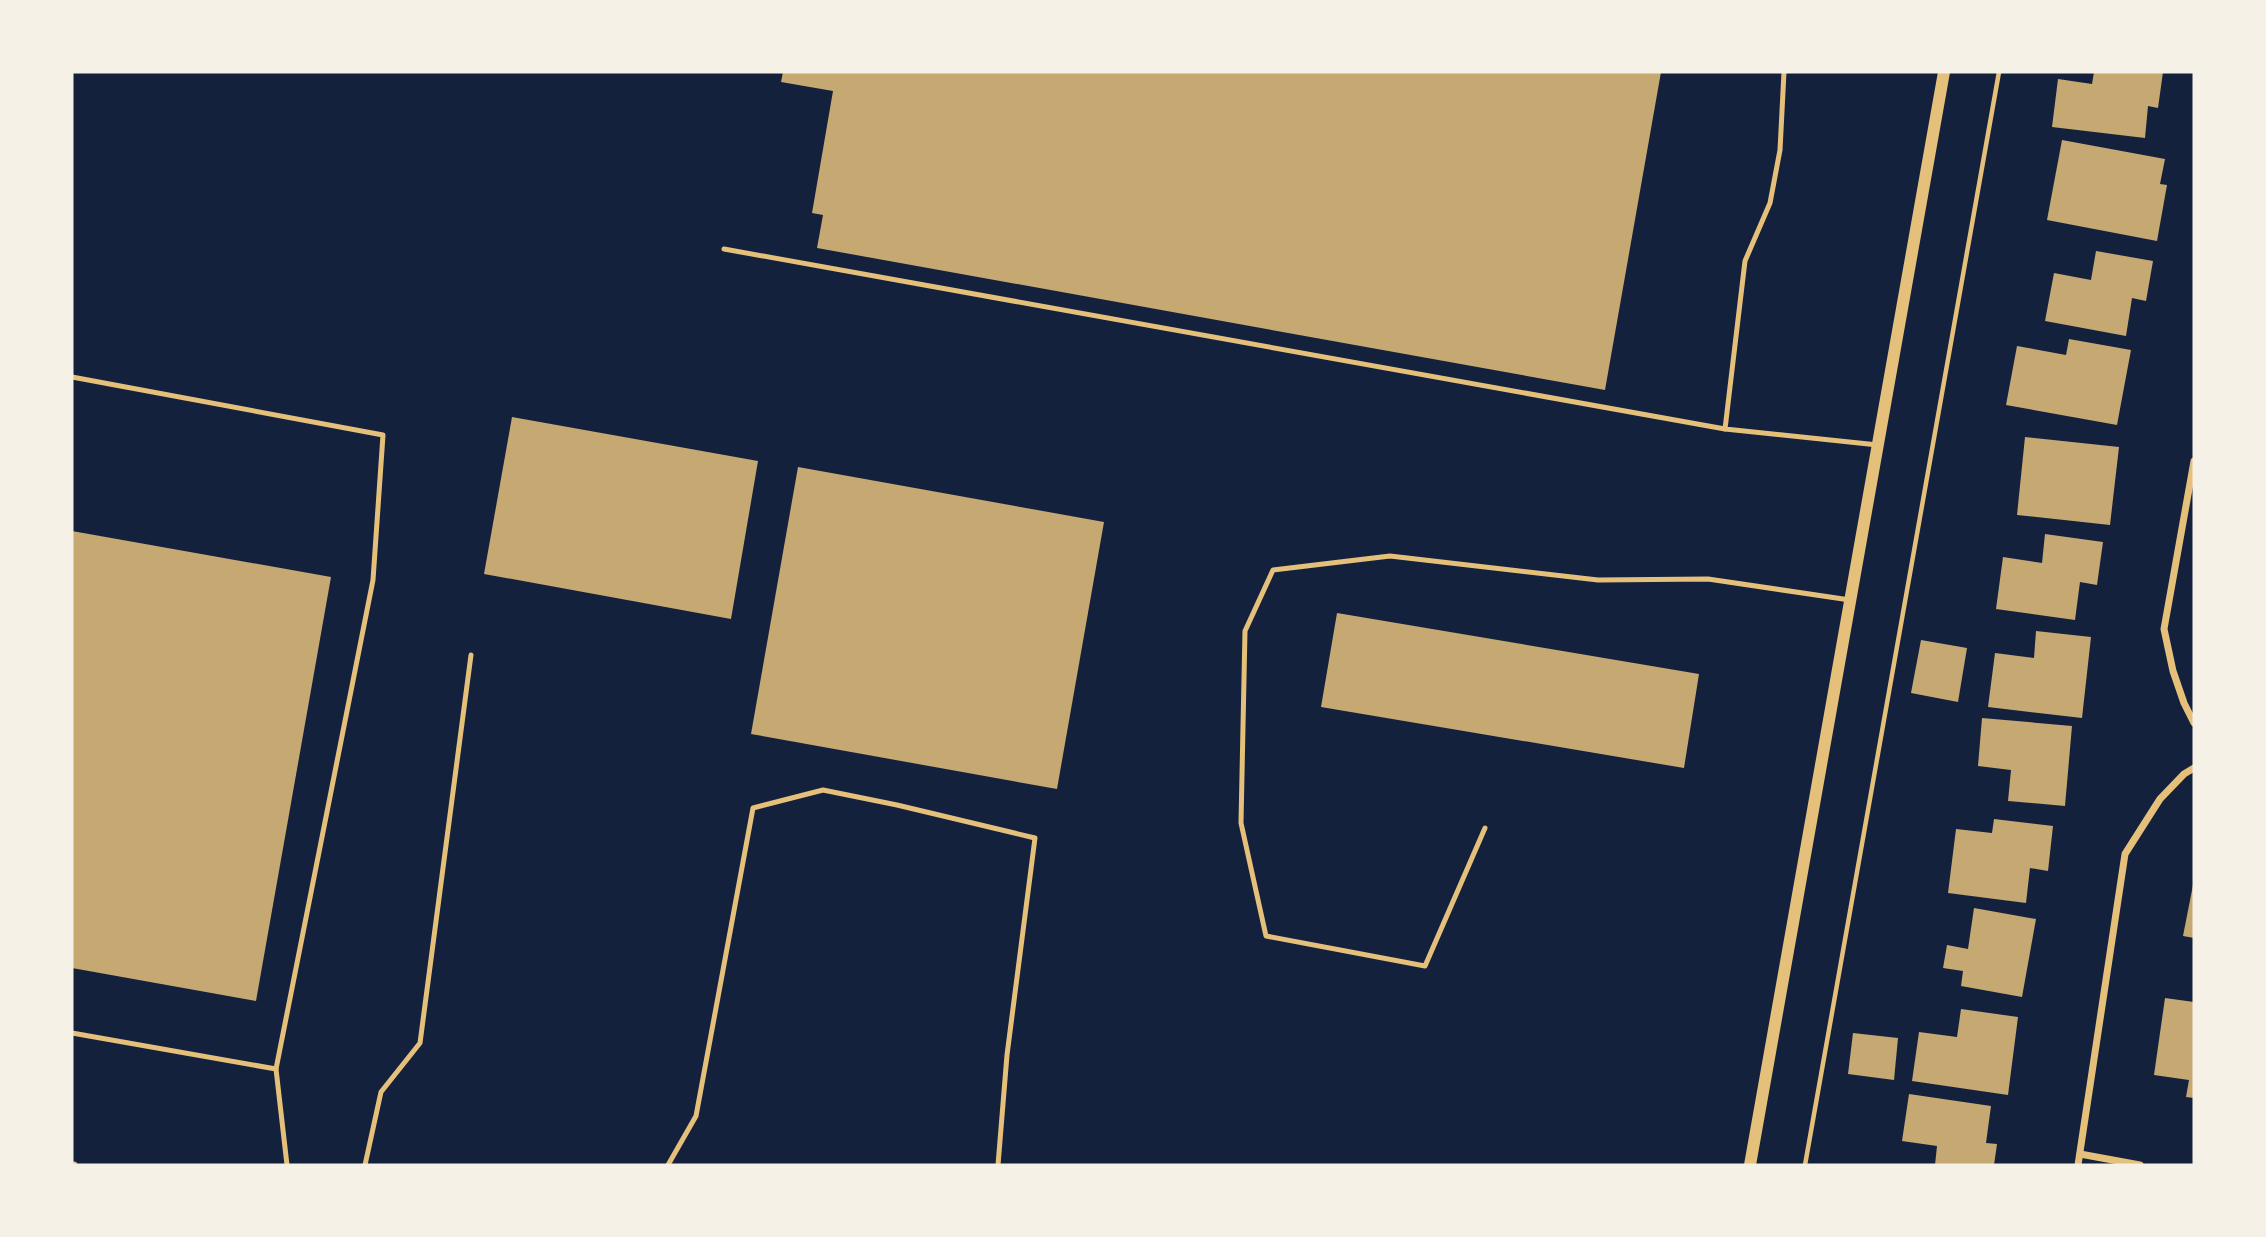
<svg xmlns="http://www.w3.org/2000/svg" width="2266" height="1237" viewBox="0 0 2266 1237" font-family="'Exo 2',sans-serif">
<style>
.building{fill:#c6a872}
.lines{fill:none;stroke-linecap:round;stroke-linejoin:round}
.path{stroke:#e5c07b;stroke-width:4.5}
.service{stroke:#e5c07b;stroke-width:5}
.minor{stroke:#e5c07b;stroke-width:7}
.tertiary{stroke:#e5c07b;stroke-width:12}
</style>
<rect width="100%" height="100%" fill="#14213d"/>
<!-- building -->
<g class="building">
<polygon points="783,72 1661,72 1605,390 817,248 823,215 812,213 833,91 781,82"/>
<polygon points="2094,72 2163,72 2158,108 2148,106 2145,138 2052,127 2058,79 2092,84"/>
<polygon points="2062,140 2165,159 2160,184 2167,185 2157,241 2047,220"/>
<polygon points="2096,251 2153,261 2146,301 2132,298 2126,336 2045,321 2054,273 2091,280"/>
<polygon points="2069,339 2131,350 2117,425 2006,405 2017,346 2066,355"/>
<polygon points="512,417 758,461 731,619 484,574"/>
<polygon points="2025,437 2119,447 2110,525 2017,515"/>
<polygon points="798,467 1104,522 1057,789 751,734"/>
<polygon points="72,531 331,577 256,1001 72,968"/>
<polygon points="2045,534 2103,542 2097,585 2080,582 2075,620 1996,609 2003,557 2042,563"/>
<polygon points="1337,613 1699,674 1684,768 1321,707"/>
<polygon points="2036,631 2091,637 2082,718 1988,707 1995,653 2034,658"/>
<polygon points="1921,640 1967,648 1958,702 1911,693"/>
<polygon points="1982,718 2072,726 2065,806 2008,801 2011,770 1978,766"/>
<polygon points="1994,819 2053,826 2048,871 2030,868 2026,903 1948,893 1956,829 1992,833"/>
<polygon points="2193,885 2194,885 2194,938 2183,936"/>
<polygon points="1974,908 2036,919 2022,997 1961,986 1963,971 1943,968 1947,945 1968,949"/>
<polygon points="2165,998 2194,1002 2194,1098 2186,1097 2189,1080 2154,1075"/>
<polygon points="1961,1009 2018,1017 2008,1095 1912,1081 1919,1032 1957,1037"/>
<polygon points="1853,1033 1898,1038 1894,1080 1848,1074"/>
<polygon points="1909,1094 1991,1106 1986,1143 1997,1144 1994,1165 1935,1165 1937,1146 1902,1141"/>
</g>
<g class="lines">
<!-- path -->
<polyline class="path" points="1805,1165 1999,72"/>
<!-- service -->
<g class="service">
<polyline points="1784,72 1780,150 1770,203 1745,261 1725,429 1878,445"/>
<polyline points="724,249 1725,429"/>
<polyline points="72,377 383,435 373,580 276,1069"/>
<polyline points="1485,828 1425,966 1266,936 1241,823 1245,631 1273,570 1390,556 1598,580 1708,579 1850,600"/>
<polyline points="72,1033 276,1069 287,1165"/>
<polyline points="365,1165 381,1092 420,1043 471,655"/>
<polyline points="668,1165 696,1116 753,808 823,790 897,805 1035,838 1007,1055 998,1165"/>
</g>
<!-- minor -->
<g class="minor">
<polyline points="2194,461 2164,629 2173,671 2184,703 2194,723"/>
<polyline points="2080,1154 2140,1165"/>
<polyline points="72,1165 74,1165"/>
<polyline points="2078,1165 2125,854 2160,799 2184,774 2194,768"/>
</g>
<!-- tertiary -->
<polyline class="tertiary" points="1750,1165 1944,72"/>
</g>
<!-- border -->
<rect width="2266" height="1237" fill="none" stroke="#f6f1e7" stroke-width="147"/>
</svg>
